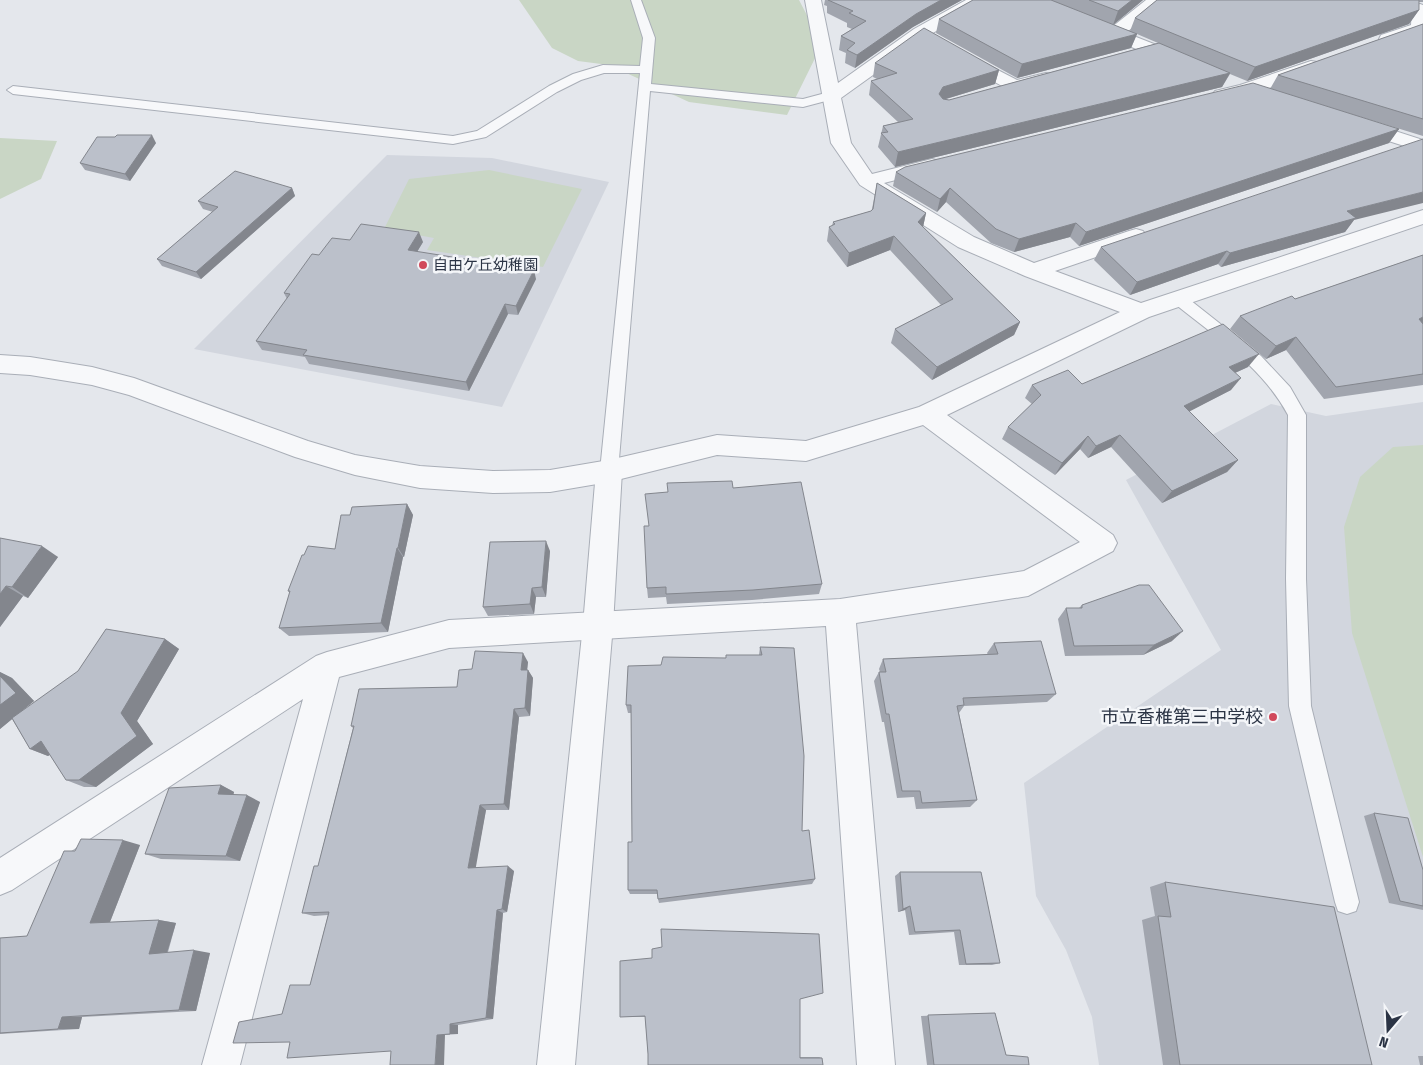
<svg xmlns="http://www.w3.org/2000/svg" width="1423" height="1065" viewBox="0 0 1423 1065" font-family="'Fira Sans Condensed','Noto Sans JP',sans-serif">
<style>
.built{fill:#d2d6de}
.green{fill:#c9d6c5}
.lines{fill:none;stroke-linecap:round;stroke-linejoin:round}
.service-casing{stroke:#a9aeb7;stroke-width:2}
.minor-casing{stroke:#a9aeb7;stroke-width:2}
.tertiary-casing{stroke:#a9aeb7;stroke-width:2}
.service{fill:#f7f8fa;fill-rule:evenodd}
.minor{fill:#f7f8fa;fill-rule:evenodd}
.tertiary{fill:#f7f8fa;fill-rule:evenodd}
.wall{fill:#a1a5ae}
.shaded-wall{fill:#83868d}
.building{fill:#bbc0ca;stroke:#83868d}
.poi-dot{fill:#d1495b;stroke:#f4f6f9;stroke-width:2}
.labels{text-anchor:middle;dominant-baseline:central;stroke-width:5;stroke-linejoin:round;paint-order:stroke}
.far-poi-label{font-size:15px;fill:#2b3445;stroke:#f4f6f9;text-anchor:start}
.poi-label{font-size:18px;fill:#2b3445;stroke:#f4f6f9;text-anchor:end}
</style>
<rect width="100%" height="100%" fill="#e4e7ec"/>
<!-- built -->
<g class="built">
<polygon points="387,155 492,158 609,182 502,407 194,349"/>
<polygon points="1423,402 1423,1065 1099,1065 1092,1017 1066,950 1036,896 1024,783 1221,650 1126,480 1271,404 1326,416"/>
</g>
<!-- green -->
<g class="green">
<polygon points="519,0 799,0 822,44 787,115 689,102 609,65 578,61 552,48"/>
<polygon points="0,138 57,141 41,179 0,199"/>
<polygon points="489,170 582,189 543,267 427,250 434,238 384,229 409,179"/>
<polygon points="1423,445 1423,857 1352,633 1344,527 1360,477 1393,447"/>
</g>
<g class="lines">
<defs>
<g id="service">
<polygon points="631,0 641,0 655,38 651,84 803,99 833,91 839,95 837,98 803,107 650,91 618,471 615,476 609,478 603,476 600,471 640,73 604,73 581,80 557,92 486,137 453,144 13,94 7,90 13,86 453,136 477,131 549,86 573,74 603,65 640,66 643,38"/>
<path d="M 1180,295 L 1185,296 L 1261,356 L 1290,387 L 1306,415 L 1306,579 L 1311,706 L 1359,902 L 1356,911 L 1347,914 L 1338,911 L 1335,902 L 1289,706 L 1286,579 L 1288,415 C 1263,368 1216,337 1175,304 L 1172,300 L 1175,296 Z"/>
</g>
<g id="minor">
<polygon points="805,0 821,0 838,83 914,29 966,0 986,0 984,3 926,37 841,98 851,143 872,174 932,159 939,161 942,165 939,169 884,183 974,237 1034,263 1129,231 1136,229 1143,231 1147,236 1143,241 1055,271 1141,303 1423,210 1423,224 1149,317 947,415 1113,535 1117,543 1113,551 1028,596 856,623 895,1065 857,1065 826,626 449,648 339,677 240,1065 202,1065 303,699 12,890 0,895 0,858 316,656 327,652 449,620 840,599 1024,571 1080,542 923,425 806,461 717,455 609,482 550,492 493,493 420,488 355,475 295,457 129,395 92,385 30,375 0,373 0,355 30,357 92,367 134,378 308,441 355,455 420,466 493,471 550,470 609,460 717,435 806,441 919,407 1120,312 1025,276 958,247 860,185 831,143"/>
<polygon points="1023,0 1045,0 1112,27 1146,0 1164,0 1126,33 1187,57 1190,61 1187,65 1181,66 1175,65 1025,3"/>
<polygon points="1420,4 1423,5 1423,32 1387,44 1381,43 1379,39 1381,35 1411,25 1412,9 1414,6"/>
<path d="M 965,53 L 1017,80 L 1046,73 L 1052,74 L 1055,78 L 1052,82 C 1039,85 1022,93 1009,90 L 959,62 L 956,58 L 959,54 Z"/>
<path d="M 1311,61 L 1317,62 L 1320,66 L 1317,70 C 1295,78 1235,104 1215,99 L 1212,95 L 1215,91 L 1240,85 Z"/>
<polygon points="1358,119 1423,140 1423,152 1351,129 1349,125 1351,121"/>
</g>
<polygon id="tertiary" points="609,460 618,464 622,471 613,625 575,1065 537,1065 583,625 596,471 600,464"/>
</defs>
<!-- service casing -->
<use href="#service" class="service-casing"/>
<!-- minor casing -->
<use href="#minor" class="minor-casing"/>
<!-- tertiary casing -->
<use href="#tertiary" class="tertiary-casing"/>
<!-- service -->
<use href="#service" class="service"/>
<!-- minor -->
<use href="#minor" class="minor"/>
<!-- tertiary -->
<use href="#tertiary" class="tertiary"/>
</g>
<!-- wall -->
<g class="wall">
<polygon points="825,0 962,0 913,27 855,68 845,63 846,53 839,50 841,36 852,29 847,27 847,23 827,13 827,6 824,5"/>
<polygon points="973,0 1143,0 1113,25 1130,31 1135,18 1157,0 1423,0 1423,2 1419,2 1419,10 1409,24 1247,81 1230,74 1222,87 895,167 878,147 883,126 898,122 869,95 871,81 877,79 873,77 875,63 999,70 995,84 946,99 949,100 1158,43 1137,34 1131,48 1017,78 936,33 939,19"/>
<polygon points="1423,24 1423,136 1305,100 1399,129 1389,143 1079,246 1070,237 1014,252 991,243 946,202 937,212 893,186 896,172 1270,89 1278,75"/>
<polygon points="115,137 156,143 130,181 85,170 80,163"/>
<polygon points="877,183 926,213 923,227 1020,322 1014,335 932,380 891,343 895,329 941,305 890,250 847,267 827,241 829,227 832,226 833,222 871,211 872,209"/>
<polygon points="292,188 295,196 201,279 162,266 157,259 213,212 203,209 198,201"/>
<polygon points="1354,220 1345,232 1221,267 1218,264 1130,295 1094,260 1101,247"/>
<polygon points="350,240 423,242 417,252 536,279 518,315 508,314 469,391 309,364 305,357 262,350 256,341 287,299 284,293 319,255"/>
<polygon points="1423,255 1423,385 1324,399 1286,350 1266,359 1230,329 1240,316 1295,299"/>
<polygon points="1248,367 1235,373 1231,390 1189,411 1238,460 1227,472 1162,503 1111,447 1088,458 1080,449 1055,475 1002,439 1008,427 1032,404 1025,398 1032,385 1082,384"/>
<polygon points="733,488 822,584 819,594 752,600 667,604 666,597 648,598 647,588"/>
<polygon points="407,504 413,515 404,557 403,557 388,632 289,636 279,628 290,593 288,591 304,555 335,549 350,515"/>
<polygon points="0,538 58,557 28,598 23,596 0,627"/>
<polygon points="550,551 546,597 536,597 534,614 488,616 483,607"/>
<polygon points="1082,605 1172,641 1143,655 1065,656 1058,619 1066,608 1079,608"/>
<polygon points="165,639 179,649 137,721 153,744 96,787 84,787 66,780 50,755 48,756 30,749 12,719 0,729 0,672 12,678 34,701 23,710"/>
<polygon points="994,643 1056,694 1047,702 964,706 959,713 977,800 970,807 916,809 914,797 897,798 884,722 882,722 874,681 879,672 880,672 879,669 883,659 988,655 987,653"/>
<polygon points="760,647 794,648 802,831 815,879 812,884 659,903 658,899 657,894 630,894 628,890 632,842 631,713 628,713 626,705 661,665 759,655"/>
<polygon points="528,662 527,670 528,670 533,678 530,716 519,717 509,810 486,810 475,867 514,871 507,912 503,913 493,1019 458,1025 458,1034 445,1035 391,1051 290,1042 282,1014 310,985 328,915 314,916 302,913 318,866 353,728 351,726 457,687 472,669"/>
<polygon points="221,785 234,792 233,795 260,802 240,861 161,859 145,854"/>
<polygon points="1374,813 1423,870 1423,910 1389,903 1364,816"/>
<polygon points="140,845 110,922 159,920 176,923 168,952 210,953 196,1011 82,1017 79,1029 0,1034 0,938 27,936 75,851"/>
<polygon points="900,872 1000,963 992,965 959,965 954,932 909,935 905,910 898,912 895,876"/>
<polygon points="1165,882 1372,1065 1163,1065 1142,920 1155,916 1150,887"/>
<polygon points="800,999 800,1057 819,1057 822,1058 823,1065 648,1054 645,1017 620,1017"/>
<polygon points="995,1013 1006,1055 1029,1065 927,1065 921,1016"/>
<polygon points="1418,1056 1423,1056 1423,1065 1420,1065"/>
</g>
<!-- shaded-wall -->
<g class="shaded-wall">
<polygon points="941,0 962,0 913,27 855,68 857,55 916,14"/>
<polygon points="1132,0 1143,0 1113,25 1118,11"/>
<polygon points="1419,10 1409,24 1247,81 1255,67"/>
<polygon points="1137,34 1131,48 1017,78 1022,64"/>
<polygon points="999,70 995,84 939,101 939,94 943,87"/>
<polygon points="1230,73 1222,87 895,167 898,152"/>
<polygon points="1399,129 1389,143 1079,246 1086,232"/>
<polygon points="152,135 156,143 130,181 125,174"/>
<polygon points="292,188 295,196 201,279 196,272"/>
<polygon points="950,188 946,202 937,212 940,199"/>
<polygon points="1423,192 1423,203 1354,220 1345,232 1221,267 1230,253 1347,211"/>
<polygon points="926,213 923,227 918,222"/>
<polygon points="1076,223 1070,237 1014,252 1019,239"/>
<polygon points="419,232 423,242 412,260 408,250"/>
<polygon points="894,236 890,250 847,267 849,253"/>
<polygon points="1227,251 1218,264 1130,295 1137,282"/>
<polygon points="534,270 536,279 518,315 516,306"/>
<polygon points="505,304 508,314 469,391 466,382"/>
<polygon points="1423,317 1423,325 1419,319"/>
<polygon points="1020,322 1014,335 932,380 937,367"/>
<polygon points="1296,337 1286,350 1266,359 1276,346"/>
<polygon points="1259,354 1248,367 1219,380 1229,367"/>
<polygon points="1241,378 1231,390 1175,419 1184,406"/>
<polygon points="1120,435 1111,447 1088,458 1096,446"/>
<polygon points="1088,436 1080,449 1055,475 1062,463"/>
<polygon points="1238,460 1227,472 1162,503 1172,491"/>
<polygon points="407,504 413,515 404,557 398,548"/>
<polygon points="546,541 550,551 546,597 542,587"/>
<polygon points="42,546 58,557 28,598 12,587"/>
<polygon points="397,548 403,557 388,632 381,623"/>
<polygon points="6,586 23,596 0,627 0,594"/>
<polygon points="532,588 536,597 534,614 530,604"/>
<polygon points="1183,631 1172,641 1143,655 1154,645"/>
<polygon points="165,639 179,649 137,721 153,744 96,787 79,780 121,713"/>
<polygon points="523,653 528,662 526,679 521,670"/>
<polygon points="528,670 533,678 530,716 525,708"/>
<polygon points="0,672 12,678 34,701 0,729"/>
<polygon points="514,709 519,717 509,810 504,804"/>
<polygon points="41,741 59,748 48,756 30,749"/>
<polygon points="221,785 234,792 232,801 218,794"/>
<polygon points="247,795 260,802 240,861 226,856"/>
<polygon points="480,805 486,810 475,872 468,868"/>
<polygon points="123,840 140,845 108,927 90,923"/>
<polygon points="508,866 514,871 507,912 502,909"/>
<polygon points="910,906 905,910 898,912 903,909"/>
<polygon points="497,910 503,913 493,1019 486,1018"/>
<polygon points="159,920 176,923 166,956 149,954"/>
<polygon points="194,950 210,953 196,1011 179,1010"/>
<polygon points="62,1017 82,1017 79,1029 58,1029"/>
<polygon points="450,1024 458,1025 458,1034 450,1034"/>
<polygon points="437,1035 445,1035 444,1065 435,1065"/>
</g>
<!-- building -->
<g class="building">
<polygon points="828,0 941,0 916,14 857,55 847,50 855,43 841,36 866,21 849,13 853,11"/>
<polygon points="973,0 1051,0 1137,34 1022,64 939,19"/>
<polygon points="1089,0 1132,0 1118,11"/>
<polygon points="1157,0 1419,0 1419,10 1255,67 1135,18"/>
<polygon points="1423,24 1423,119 1278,75"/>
<polygon points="924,28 999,70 943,87 939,94 943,99 949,100 1159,43 1230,73 898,152 881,133 888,132 883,126 913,119 871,81 897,73 875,63"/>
<polygon points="1253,83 1399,129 1086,232 1076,223 1019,239 996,229 950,188 940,199 896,172 905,167"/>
<polygon points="117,135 152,135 125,174 80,163 97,137 115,137"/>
<polygon points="1423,139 1423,192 1347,211 1356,218 1230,253 1227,251 1137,282 1101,247"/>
<polygon points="235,171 292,188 196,272 157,259 218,207 198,201"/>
<polygon points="877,183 926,213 918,222 1020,322 937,367 895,329 953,299 894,236 849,253 829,227 835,224 833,222 871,211 873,209"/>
<polygon points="361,224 419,232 408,250 534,270 516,306 505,304 466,382 303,355 307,350 256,341 290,294 284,293 312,254 319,255 332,238 350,240"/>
<polygon points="1423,255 1423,317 1419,319 1423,324 1423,374 1336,387 1296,337 1276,346 1240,316 1292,296 1295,299"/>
<polygon points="1223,324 1259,354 1229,367 1241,378 1184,406 1238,460 1172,491 1120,435 1096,446 1088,436 1062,463 1008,427 1041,395 1032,385 1068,370 1082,384"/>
<polygon points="732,481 733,488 801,482 822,584 753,590 666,594 666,587 647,588 644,526 649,526 645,494 668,492 667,483"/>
<polygon points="407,504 398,548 397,548 381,623 279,628 290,591 288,591 302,555 304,555 308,546 335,549 341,515 350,515 352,507"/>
<polygon points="0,538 42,546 12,587 6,586 0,594"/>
<polygon points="546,541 542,587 532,588 530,604 483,607 490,542"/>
<polygon points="1139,585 1149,585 1183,631 1154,645 1074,646 1066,608 1082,608 1082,605"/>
<polygon points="106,629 165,639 121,713 137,736 79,780 66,780 41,741 30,749 12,718 78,671"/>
<polygon points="1041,641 1056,694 963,698 964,705 957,706 977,800 922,803 920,791 902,791 889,714 886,714 879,672 886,672 883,659 998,654 994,643"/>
<polygon points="760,647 794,648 804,756 802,831 809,830 815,879 658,899 657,890 628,890 628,842 632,842 631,705 626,705 628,666 661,665 663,657 726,658 726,655 762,655"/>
<polygon points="475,651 523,653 521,670 528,670 525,708 514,709 504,804 480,805 468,868 508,866 502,909 497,910 486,1018 450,1024 450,1034 437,1035 435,1065 390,1065 391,1051 287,1058 290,1042 233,1043 239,1022 282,1014 290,985 310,985 329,912 302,913 314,866 318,866 354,726 351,726 359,689 457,687 459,670 472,669"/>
<polygon points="0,676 16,693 0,705"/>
<polygon points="221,785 218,794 247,795 226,856 145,854 169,788"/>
<polygon points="1374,813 1408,818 1423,870 1423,906 1400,901"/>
<polygon points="81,839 123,840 90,923 159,920 149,954 194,950 179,1010 62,1017 58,1029 0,1033 0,938 27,936 64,851 75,851"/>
<polygon points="900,872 981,872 1000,963 966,964 960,930 915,932 910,906 903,909"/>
<polygon points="1165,882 1334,907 1372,1065 1180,1065 1158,916 1171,917"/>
<polygon points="661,929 819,934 823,993 800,999 800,1058 822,1058 823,1065 648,1065 648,1054 645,1016 620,1017 620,961 652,958 652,949 662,947"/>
<polygon points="995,1013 1006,1055 1028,1057 1029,1065 934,1065 928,1015"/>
</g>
<!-- markers -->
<g class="poi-dot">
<circle cx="423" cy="265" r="5"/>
<circle cx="1273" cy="717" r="5"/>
</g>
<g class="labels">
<!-- far-poi labels -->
<g class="far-poi-label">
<text x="433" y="265">自由ケ丘幼稚園</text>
</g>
<!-- poi labels -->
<g class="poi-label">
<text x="1263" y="717">市立香椎第三中学校</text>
</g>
</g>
<!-- north arrow -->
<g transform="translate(1388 1030) rotate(199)" stroke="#f4f6f9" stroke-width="4" paint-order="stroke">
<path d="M0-4L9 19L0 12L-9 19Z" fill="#2b3445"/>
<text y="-8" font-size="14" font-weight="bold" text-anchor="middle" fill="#2b3445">N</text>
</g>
</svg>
